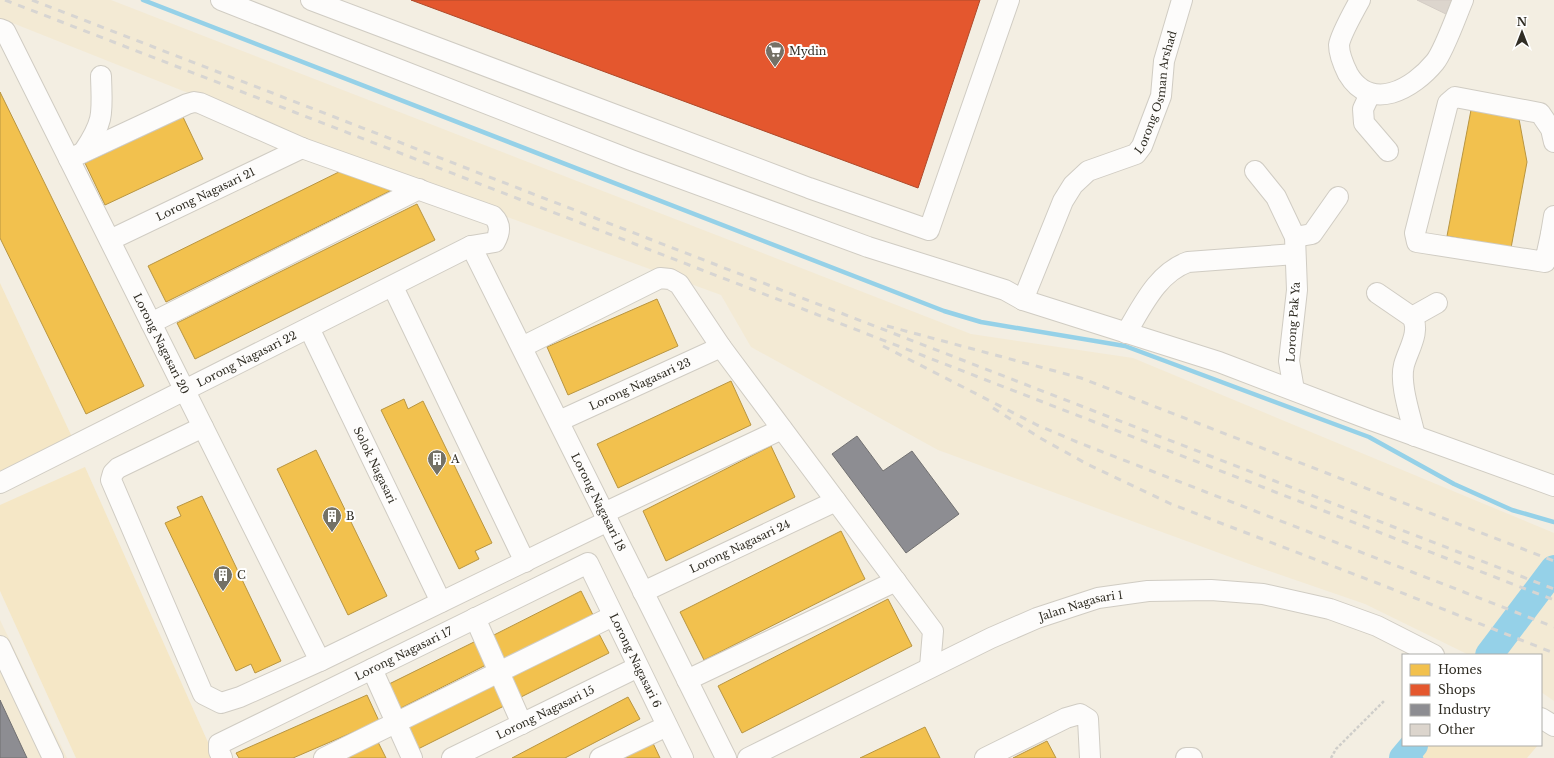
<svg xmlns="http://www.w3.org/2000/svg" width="1554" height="758" viewBox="0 0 1554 758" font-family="'Libre Baskerville',serif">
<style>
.built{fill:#f3ead4}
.green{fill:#f5e7c6}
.homes{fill:#f2c14e;stroke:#b89541}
.shops{fill:#e4572e;stroke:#ae4a2b}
.industry{fill:#8d8d92;stroke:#717071}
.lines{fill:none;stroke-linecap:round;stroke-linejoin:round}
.stream{stroke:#95d1e8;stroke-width:4.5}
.river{stroke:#95d1e8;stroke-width:28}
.building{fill:#dcd5cd;stroke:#d3ccc5}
.minor-casing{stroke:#d0ccc3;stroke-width:22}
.path{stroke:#cfceca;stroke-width:2.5;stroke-dasharray:3 2;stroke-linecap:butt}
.minor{stroke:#fdfcfb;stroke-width:20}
.rail{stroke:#d7d5d2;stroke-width:3;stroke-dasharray:7 7;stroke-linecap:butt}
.labels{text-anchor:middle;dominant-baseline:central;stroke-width:4;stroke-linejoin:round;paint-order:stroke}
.poi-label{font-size:11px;fill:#302d24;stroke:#fff;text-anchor:start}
.street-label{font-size:11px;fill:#302d24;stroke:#fff}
</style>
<rect width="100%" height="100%" fill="#f3eee2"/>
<!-- built -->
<g class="built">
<polygon points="0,0 111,0 971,334 1133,358 1554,533 1554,701 1541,692 1541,655 1469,655 1365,604 1252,565 938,450 751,347 721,295 422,186 0,18"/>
<polygon points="0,620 67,758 0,758"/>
</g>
<!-- green -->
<g class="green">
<polygon points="0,283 72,437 0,471"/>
<polygon points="85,467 215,758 76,758 0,591 0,505"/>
<polygon points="1425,745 1538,745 1527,758 1414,758"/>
</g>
<!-- homes -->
<g class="homes">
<polygon points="0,92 144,386 86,414 0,238"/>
<polygon points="1471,110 1519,119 1527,162 1511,248 1447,236"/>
<polygon points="183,117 203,159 105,205 85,163"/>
<polygon points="349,167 394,189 166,302 148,266"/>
<polygon points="417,204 435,240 195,359 177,323"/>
<polygon points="657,299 678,346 568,395 547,347"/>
<polygon points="731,381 751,425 618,488 597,444"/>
<polygon points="404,399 408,409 423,401 492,543 475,551 479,559 459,569 381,410"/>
<polygon points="771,446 795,497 666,561 643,511"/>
<polygon points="316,450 387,596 348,615 277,469"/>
<polygon points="202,496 281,661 255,673 251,664 236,671 165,523 181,516 177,507"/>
<polygon points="841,531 865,579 704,660 680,612"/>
<polygon points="581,591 593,615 502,661 490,637"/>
<polygon points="888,599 912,646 742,733 718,686"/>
<polygon points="598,632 609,653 519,698 508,677"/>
<polygon points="476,641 488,664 397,710 385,686"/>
<polygon points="497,683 508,704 418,749 407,728"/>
<polygon points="367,695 379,721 293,758 239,758 236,753"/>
<polygon points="628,697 640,719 565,758 512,758"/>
<polygon points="925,727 940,758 860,758"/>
<polygon points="651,739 660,758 614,758"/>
<polygon points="377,740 386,758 339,758"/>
<polygon points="1047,741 1056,758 1013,758"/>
</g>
<!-- shops -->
<polygon class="shops" points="411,0 980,0 918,188"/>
<!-- industry -->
<g class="industry">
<polygon points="857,436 883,471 912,451 959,514 906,553 832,454"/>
<polygon points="0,700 27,758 0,758"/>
</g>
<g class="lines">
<!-- stream -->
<g class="stream">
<polyline points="143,0 944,311 981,322 1125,346 1369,437 1454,484 1512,510 1554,522"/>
<polyline points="1411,749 1421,758"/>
</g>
<!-- river -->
<g class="river">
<polyline points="1489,655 1554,569"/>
<polyline points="1403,758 1414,745"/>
</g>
</g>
<!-- building -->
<polygon class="building" points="1417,0 1456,0 1448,15"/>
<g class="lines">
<defs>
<g id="minor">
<polyline points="221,0 631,160 868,247 1005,290 1023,300 1219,362 1371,420 1554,486"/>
<polyline points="311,0 809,188 929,230 1009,0"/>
<path d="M 1360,0 C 1355,9 1340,36 1339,45 C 1339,54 1344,66 1348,74 C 1371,113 1413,89 1435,62 C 1444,51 1457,14 1463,0"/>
<path id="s1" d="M 0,29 L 5,31 L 320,661"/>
<polyline points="1370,94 1363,109 1364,123 1388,151"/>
<polyline points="1554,142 1551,129 1540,113 1455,97 1448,103 1415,233 1417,242 1545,262 1551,234 1554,235"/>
<path d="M 84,151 C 105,120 102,112 101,76"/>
<polyline points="1255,171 1276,197 1295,237 1297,290 1289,361 1294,390"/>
<polyline points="1551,234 1554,216"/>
<polyline points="1295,237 1312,234 1338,197"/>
<path id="s2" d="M 110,240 L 302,148"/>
<path id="s3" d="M 471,246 L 726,758"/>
<polyline points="393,287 525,562"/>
<path d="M 1377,293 L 1412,317 C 1421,331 1408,350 1404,365 C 1399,384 1411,417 1415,436"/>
<path id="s4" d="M 1023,300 L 1063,201 L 1073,185 L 1088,171 L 1136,154 L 1142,146 L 1161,96 L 1164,61 L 1182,0"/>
<polyline points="1412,317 1437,303"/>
<polyline points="151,323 419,189"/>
<path id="s5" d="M 309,328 L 441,602"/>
<path d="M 1126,333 C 1142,307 1157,273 1188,262 L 1295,254"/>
<polyline points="522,347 660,278 670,279 679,284 721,347 933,631 930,667"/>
<path id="s6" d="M 559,421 L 721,347"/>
<polyline points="203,427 118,468 113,473 111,480 203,694 221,703 240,697 320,661 608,521"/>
<path id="s7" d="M 0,483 L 471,246 L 495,242 C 500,233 501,224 493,216 L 302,148 L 200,103 L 194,102 L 187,104 L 69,159"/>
<polyline points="604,513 782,429"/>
<path id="s8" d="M 643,592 L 836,501"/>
<polyline points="475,618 522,724"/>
<polyline points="0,646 53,758"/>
<polyline points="372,669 412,758"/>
<polyline points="687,680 896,581"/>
<polyline points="1541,718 1554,726"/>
<path id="s9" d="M 222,758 L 219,751 L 219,744 L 588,563 L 683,758"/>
<polyline points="324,758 613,616"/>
<path id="s10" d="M 452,758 L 638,667"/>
<polyline points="600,758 667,726"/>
<path id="s11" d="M 748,758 L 991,638 L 1037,618 L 1098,598 L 1148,591 L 1211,590 L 1263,594 L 1330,609 L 1377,626 L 1434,655"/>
<polyline points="985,758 1066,718 1080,714 1088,719 1090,758"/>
<polyline points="1186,758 1192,758"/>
</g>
</defs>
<!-- minor casing -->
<use href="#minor" class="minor-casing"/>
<!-- path -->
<polyline class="path" points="1331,758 1336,749 1385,700"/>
<!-- minor -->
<use href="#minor" class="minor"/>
<!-- rail -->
<g class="rail">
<polyline points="5,0 1554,600"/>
<polyline points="32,0 1554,589"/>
<polyline points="887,326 1081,378 1554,561"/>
<polyline points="883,346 1037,425 1077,442 1554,627"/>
<polyline points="993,408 1042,439 1087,464 1171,504 1377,583 1554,653"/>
</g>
</g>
<!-- icons -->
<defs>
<symbol id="supermarket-pin" viewBox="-11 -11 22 30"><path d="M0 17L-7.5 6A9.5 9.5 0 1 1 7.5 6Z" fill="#747166" stroke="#fff"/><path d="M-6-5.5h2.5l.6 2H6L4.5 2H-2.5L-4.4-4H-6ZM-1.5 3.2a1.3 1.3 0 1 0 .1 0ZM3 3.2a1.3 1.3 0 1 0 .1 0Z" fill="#fff"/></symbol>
<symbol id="building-pin" viewBox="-11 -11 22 30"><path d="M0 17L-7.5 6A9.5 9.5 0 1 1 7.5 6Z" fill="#747166" stroke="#fff"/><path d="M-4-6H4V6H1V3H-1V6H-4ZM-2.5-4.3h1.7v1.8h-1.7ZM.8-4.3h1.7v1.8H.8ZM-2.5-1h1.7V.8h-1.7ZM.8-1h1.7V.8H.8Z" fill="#fff"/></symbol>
</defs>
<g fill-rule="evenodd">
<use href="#supermarket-pin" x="764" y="40" width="22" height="30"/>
<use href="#building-pin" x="426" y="448" width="22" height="30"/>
<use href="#building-pin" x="321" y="505" width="22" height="30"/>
<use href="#building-pin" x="212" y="564" width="22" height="30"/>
</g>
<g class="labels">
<!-- poi labels -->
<g class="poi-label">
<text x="789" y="51">Mydin</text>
<text x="451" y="459">A</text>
<text x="346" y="516">B</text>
<text x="237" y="575">C</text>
</g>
<!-- street labels -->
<g class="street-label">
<text stroke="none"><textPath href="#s4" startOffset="263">Lorong Osman Arshad</textPath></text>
<text stroke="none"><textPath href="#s2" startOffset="106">Lorong Nagasari 21</textPath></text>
<text transform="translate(1293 322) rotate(-86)">Lorong Pak Ya</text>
<text stroke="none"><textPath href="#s1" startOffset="355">Lorong Nagasari 20</textPath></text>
<text stroke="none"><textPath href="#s7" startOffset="276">Lorong Nagasari 22</textPath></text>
<text stroke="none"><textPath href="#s6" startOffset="89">Lorong Nagasari 23</textPath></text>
<text stroke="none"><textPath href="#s5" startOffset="152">Solok Nagasari</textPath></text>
<text stroke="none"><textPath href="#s3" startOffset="286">Lorong Nagasari 18</textPath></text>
<text stroke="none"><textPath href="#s8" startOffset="107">Lorong Nagasari 24</textPath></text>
<text stroke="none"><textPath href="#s11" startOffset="367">Jalan Nagasari 1</textPath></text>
<text stroke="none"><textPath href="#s9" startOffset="220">Lorong Nagasari 17</textPath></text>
<text stroke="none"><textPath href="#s9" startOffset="534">Lorong Nagasari 6</textPath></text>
<text stroke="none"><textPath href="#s10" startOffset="104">Lorong Nagasari 15</textPath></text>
</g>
</g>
<!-- legend -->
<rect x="1402" y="654" width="140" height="92" fill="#ffffff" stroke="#acaba7"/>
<rect x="1410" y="664" width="20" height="12" fill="#f2c14e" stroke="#acaba7"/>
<text x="1438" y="674" font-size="12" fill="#302d24">Homes</text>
<rect x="1410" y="684" width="20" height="12" fill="#e4572e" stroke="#acaba7"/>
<text x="1438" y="694" font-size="12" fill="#302d24">Shops</text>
<rect x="1410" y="704" width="20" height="12" fill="#8d8d92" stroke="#acaba7"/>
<text x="1438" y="714" font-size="12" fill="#302d24">Industry</text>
<rect x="1410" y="724" width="20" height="12" fill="#dcd5cd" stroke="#acaba7"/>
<text x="1438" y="734" font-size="12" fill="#302d24">Other</text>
<!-- north arrow -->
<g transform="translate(1522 32)" stroke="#ffffff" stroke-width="3" paint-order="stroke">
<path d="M0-3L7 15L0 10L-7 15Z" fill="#302d24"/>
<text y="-6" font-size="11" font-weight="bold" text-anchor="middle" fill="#302d24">N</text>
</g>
</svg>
